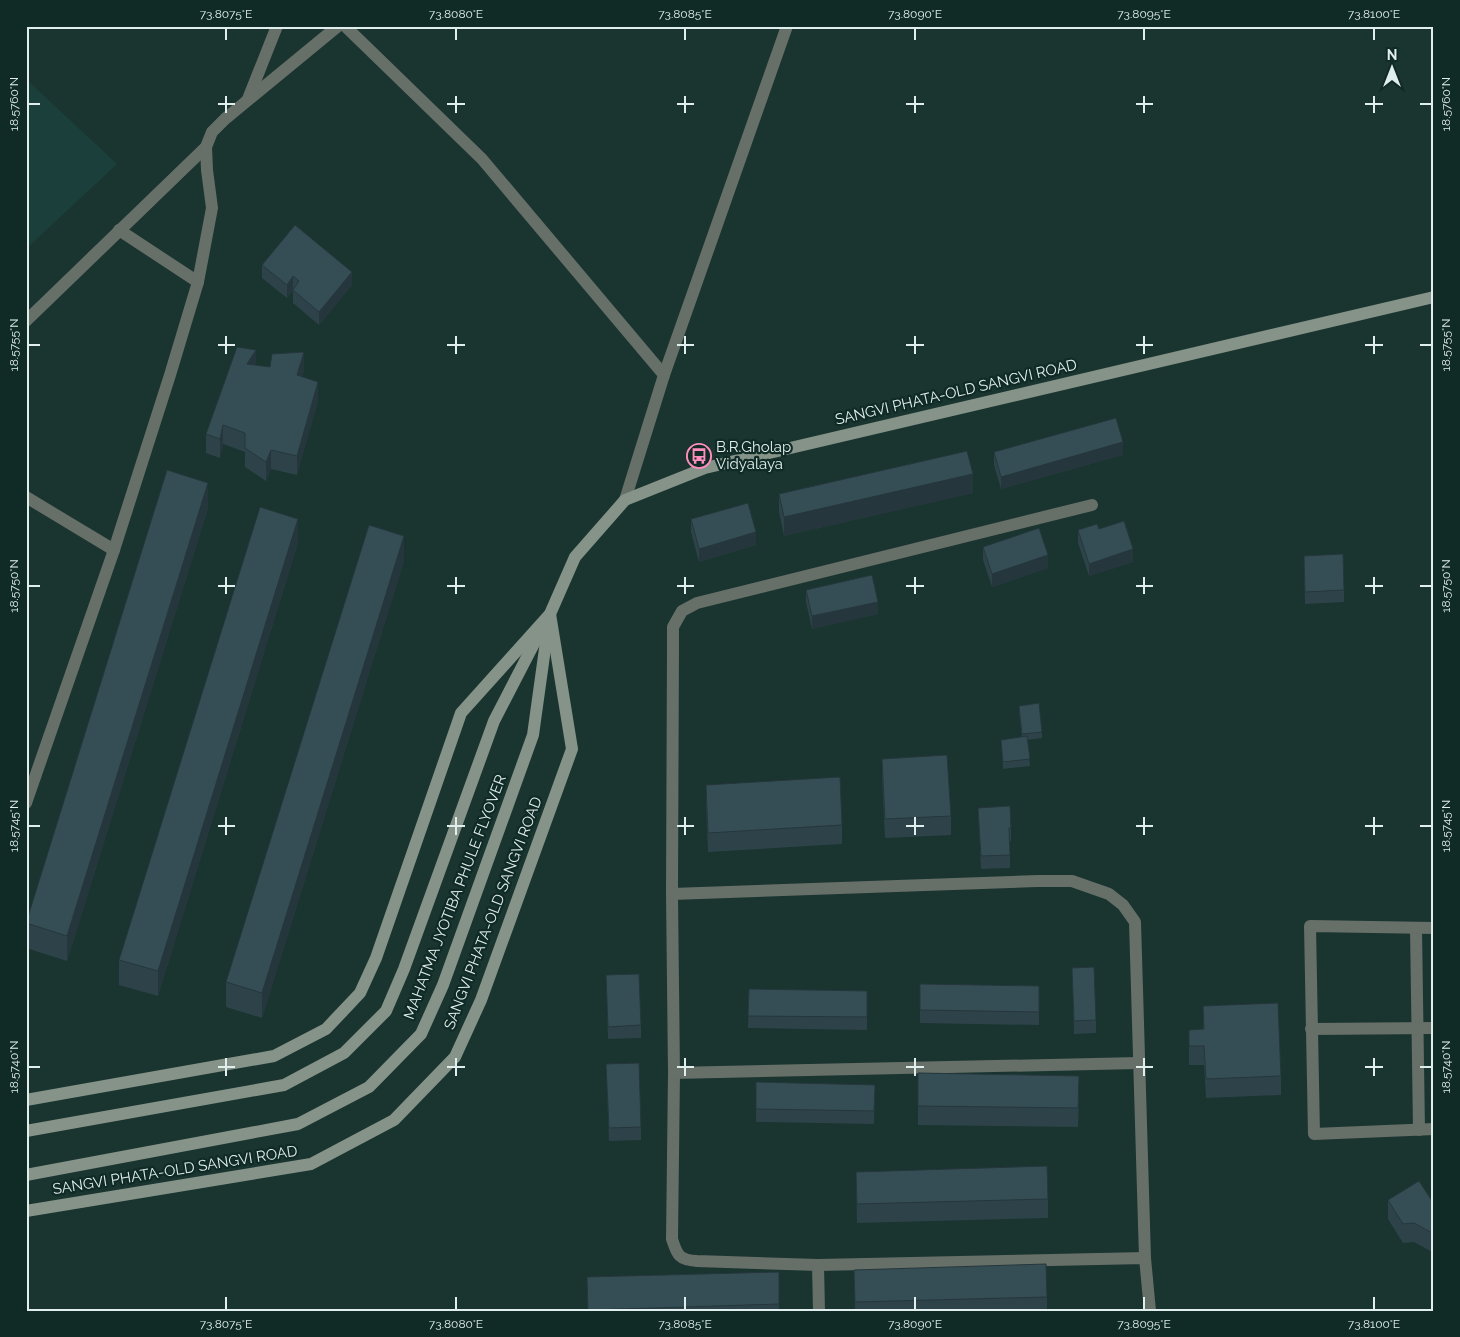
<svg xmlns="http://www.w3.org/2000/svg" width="1460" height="1337" viewBox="0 0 1460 1337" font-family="Raleway,sans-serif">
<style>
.built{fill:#1b3f3b}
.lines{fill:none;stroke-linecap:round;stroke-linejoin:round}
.service{stroke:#666f68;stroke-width:12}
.secondary{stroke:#859388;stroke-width:12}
.wall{fill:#2e4349}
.shaded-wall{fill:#25373c}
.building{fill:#354e55;stroke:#25373c}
.ticks{fill:none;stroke:#e0efed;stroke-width:2}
.labels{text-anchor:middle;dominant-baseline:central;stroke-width:4.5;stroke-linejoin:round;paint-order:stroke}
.street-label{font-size:15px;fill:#e0efed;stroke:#102a26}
.poi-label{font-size:15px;fill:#e0efed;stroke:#102a26;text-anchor:start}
.neatline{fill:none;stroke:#e0efed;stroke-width:2}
.ticks-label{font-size:12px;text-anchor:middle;fill:#e0efed}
</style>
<rect width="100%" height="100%" fill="#1a3430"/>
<!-- built -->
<polygon class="built" points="26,79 117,164 26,249"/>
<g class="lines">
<!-- service -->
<g class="service">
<polyline points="345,26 482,159 664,375"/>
<polyline points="248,99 277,26"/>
<polyline points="119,230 198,282"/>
<polyline points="26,321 206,147"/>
<polyline points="26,497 114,550"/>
<polyline points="625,500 664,375 787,26"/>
<path d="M 1092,505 L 697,603 L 682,611 L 673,627 L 673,643 L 672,894 L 674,1073 L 672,1239 C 677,1255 679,1260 697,1261 L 818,1265 L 1145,1258 L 1150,1311"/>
<polyline points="26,803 114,550 170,375 198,282 212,208 207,170 206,147 212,132 225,119 338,26"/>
<polyline points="672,894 1038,881 1072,881 1109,894 1123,905 1135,922 1145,1258"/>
<polyline points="1416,928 1419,1130"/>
<polyline points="1434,928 1310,926 1314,1134 1434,1129"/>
<polyline points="1311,1029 1434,1028"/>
<polyline points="674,1073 1138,1063"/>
<polyline points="818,1265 819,1311"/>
</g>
<!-- secondary -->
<g class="secondary">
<polyline points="26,1100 274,1056 326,1029 360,993 376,958 461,713 550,614 575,557 625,500 705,468 1434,297"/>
<polyline points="26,1131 284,1085 344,1053 386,1011 404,969 494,721 541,630"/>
<polyline points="26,1175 298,1124 369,1087 421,1034 443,985 533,735 548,627"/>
<polyline points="26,1211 311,1164 394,1120 455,1057 481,1000 572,749 550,614"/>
</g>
</g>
<!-- wall -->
<g class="wall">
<polygon points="262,265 352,285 319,325 293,303 293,290 287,298 262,278"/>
<polygon points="256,365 304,371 302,377 318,401 297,475 271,469 266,481 245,467 245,452 223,444 220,458 206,453 206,434"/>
<polygon points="994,452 1123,455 1001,489 994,465"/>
<polygon points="973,493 784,536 779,512 779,494"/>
<polygon points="208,508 67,961 26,948 26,923"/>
<polygon points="691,519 756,545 699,562 691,532"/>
<polygon points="1099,529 1133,562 1089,576 1078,543 1078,530"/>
<polygon points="298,543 158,996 119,985 119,960"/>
<polygon points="983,547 1048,568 992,587 983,560"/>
<polygon points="1304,556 1344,590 1344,602 1305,604"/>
<polygon points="404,561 262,1018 226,1007 226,982"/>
<polygon points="806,590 878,614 812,629 806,602"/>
<polygon points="1019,706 1042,732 1042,738 1027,740 1030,766 1003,769 1001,740 1022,737 1019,713"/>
<polygon points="882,759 951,816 951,835 885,838 882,778"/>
<polygon points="706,785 842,825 842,844 708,852 706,804"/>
<polygon points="978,808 1011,828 1011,841 1010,841 1010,868 981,869"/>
<polygon points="1072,968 1096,1020 1096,1033 1074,1034"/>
<polygon points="606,975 641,1025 641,1038 608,1039"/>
<polygon points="920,984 1039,986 1039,1025 920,1023"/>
<polygon points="749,989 867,991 867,1030 748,1028"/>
<polygon points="1203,1006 1281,1076 1281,1095 1206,1098 1204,1065 1189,1065 1189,1030 1203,1029"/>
<polygon points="606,1064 641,1127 641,1140 609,1141"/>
<polygon points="918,1073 1079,1095 1078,1127 918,1125"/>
<polygon points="756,1082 875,1085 874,1124 756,1122"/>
<polygon points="856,1172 1048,1199 1048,1218 857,1223"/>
<polygon points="1388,1200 1432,1201 1434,1202 1434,1253 1414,1242 1403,1243 1388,1219"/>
<polygon points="854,1270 1047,1297 1047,1311 855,1311"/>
<polygon points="779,1272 779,1311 588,1311 587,1277"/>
</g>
<!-- shaded-wall -->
<g class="shaded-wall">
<polygon points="352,272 352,285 319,325 319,312"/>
<polygon points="293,276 293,289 287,298 287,285"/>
<polygon points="256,350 256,369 247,364"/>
<polygon points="304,352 304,371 297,394 297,375"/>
<polygon points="318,382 318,401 297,475 297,456"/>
<polygon points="223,425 223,444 220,458 220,439"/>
<polygon points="1123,442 1123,455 1001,489 1001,477"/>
<polygon points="271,450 271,469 266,481 266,462"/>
<polygon points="973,474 973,493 784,536 784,517"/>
<polygon points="208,483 208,508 67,961 67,936"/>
<polygon points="298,519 298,543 158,996 158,971"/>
<polygon points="756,532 756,545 699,562 699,549"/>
<polygon points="404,536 404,561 262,1018 262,993"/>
<polygon points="1133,549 1133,562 1089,576 1089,564"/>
<polygon points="1048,555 1048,568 992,587 992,574"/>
<polygon points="878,602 878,614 812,629 812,616"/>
</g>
<!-- building -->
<g class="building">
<polygon points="295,225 352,272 319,312 293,290 299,281 293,276 287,285 262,265"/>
<polygon points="237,347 256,350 247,364 270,367 272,354 304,352 297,375 318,382 297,456 271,450 266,462 245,448 245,433 223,425 220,439 206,434"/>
<polygon points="1116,418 1123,442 1001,477 994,452"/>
<polygon points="967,451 973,474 784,517 779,494"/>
<polygon points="167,470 208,483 67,936 26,923"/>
<polygon points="748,503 756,532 699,549 691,519"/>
<polygon points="260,507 298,519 158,971 119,960"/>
<polygon points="1124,521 1133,549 1089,564 1078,530 1097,524 1099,529"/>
<polygon points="369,525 404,536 262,993 226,982"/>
<polygon points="1039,528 1048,555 992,574 983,547"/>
<polygon points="1343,554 1344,590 1305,592 1304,556"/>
<polygon points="872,575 878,602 812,616 806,590"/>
<polygon points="1039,703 1042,732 1022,734 1019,706"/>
<polygon points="1027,736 1030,759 1003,762 1001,740"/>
<polygon points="947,755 951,816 885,819 882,759"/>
<polygon points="840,777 842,825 708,833 706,785"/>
<polygon points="1010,806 1011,828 1009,828 1010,855 981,856 978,808"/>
<polygon points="1094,967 1096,1020 1074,1021 1072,968"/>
<polygon points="639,974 641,1025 608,1027 606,975"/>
<polygon points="920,984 1039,986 1039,1012 920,1010"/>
<polygon points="749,989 867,991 867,1017 748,1016"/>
<polygon points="1278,1003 1281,1076 1206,1079 1204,1046 1189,1046 1189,1030 1204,1029 1203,1006"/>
<polygon points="639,1063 641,1127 609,1128 606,1064"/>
<polygon points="918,1073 1079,1076 1078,1108 918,1106"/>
<polygon points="756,1082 875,1085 874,1111 756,1109"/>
<polygon points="1047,1166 1048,1199 857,1204 856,1172"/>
<polygon points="1419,1181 1432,1201 1434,1202 1434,1234 1414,1223 1403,1224 1388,1200"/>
<polygon points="1046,1264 1047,1297 855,1302 854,1270"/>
<polygon points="779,1272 779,1304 588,1310 587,1277"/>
</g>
<!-- ticks -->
<path class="ticks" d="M 226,28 L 226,40M 456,28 L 456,40M 685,28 L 685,40M 915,28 L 915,40M 1144,28 L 1144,40M 1374,28 L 1374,40M 226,96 L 226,113M 456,96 L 456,113M 685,96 L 685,113M 915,96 L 915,113M 1144,96 L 1144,113M 1374,96 L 1374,113M 28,104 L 40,104M 218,104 L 235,104M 447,104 L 465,104M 677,104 L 694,104M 906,104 L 924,104M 1136,104 L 1153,104M 1365,104 L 1383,104M 1420,104 L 1432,104M 226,336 L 226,354M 456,336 L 456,354M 685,336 L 685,354M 915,336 L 915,354M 1144,336 L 1144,354M 1374,336 L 1374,354M 28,345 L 40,345M 218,345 L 235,345M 447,345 L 465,345M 677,345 L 694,345M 906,345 L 924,345M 1136,345 L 1153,345M 1365,345 L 1383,345M 1420,345 L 1432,345M 226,577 L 226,594M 456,577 L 456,594M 685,577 L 685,594M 915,577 L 915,594M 1144,577 L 1144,594M 1374,577 L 1374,594M 28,586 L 40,586M 218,586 L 235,586M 447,586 L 465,586M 677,586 L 694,586M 906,586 L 924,586M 1136,586 L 1153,586M 1365,586 L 1383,586M 1420,586 L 1432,586M 226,817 L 226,835M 456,817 L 456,835M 685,817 L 685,835M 915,817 L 915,835M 1144,817 L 1144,835M 1374,817 L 1374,835M 28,826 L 40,826M 218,826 L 235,826M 447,826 L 465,826M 677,826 L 694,826M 906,826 L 924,826M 1136,826 L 1153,826M 1365,826 L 1383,826M 1420,826 L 1432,826M 226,1058 L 226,1076M 456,1058 L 456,1076M 685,1058 L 685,1076M 915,1058 L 915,1076M 1144,1058 L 1144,1076M 1374,1058 L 1374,1076M 28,1067 L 40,1067M 218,1067 L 235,1067M 447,1067 L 465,1067M 677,1067 L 694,1067M 906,1067 L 924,1067M 1136,1067 L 1153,1067M 1365,1067 L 1383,1067M 1420,1067 L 1432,1067M 226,1297 L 226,1310M 456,1297 L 456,1310M 685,1297 L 685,1310M 915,1297 L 915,1310M 1144,1297 L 1144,1310M 1374,1297 L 1374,1310"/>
<!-- icons -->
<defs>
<symbol id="bus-ring" viewBox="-11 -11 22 22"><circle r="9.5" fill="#102a26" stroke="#fe8ebd" stroke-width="1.5"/><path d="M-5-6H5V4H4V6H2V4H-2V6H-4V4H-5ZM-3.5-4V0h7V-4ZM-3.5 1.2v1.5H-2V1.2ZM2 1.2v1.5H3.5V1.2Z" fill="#fe8ebd"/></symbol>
</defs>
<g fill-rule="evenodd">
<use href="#bus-ring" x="685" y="442" width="28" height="28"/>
</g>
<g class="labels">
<!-- street labels -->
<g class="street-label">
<text transform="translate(956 392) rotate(-13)">SANGVI PHATA-OLD SANGVI ROAD</text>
<text transform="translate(455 897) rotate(-69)">MAHATMA JYOTIBA PHULE FLYOVER</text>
<text transform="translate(493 913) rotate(-69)">SANGVI PHATA-OLD SANGVI ROAD</text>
<text transform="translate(175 1170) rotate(-9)">SANGVI PHATA-OLD SANGVI ROAD</text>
</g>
<!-- poi labels -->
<g class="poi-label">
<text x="716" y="447">B.R.Gholap<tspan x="716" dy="17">Vidyalaya</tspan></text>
</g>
</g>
<!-- border -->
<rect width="1460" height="1337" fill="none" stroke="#102a26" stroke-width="55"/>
<!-- north arrow -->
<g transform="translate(1392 68)" stroke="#102a26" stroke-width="4" paint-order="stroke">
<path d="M0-4L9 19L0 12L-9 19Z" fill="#e0efed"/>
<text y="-8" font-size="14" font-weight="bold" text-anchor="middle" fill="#e0efed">N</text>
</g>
<rect x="28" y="28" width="1404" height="1282" class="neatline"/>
<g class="ticks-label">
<text x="226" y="18">73.8075°E</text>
<text x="456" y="18">73.8080°E</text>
<text x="685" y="18">73.8085°E</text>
<text x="915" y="18">73.8090°E</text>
<text x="1144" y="18">73.8095°E</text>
<text x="1374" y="18">73.8100°E</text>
<text transform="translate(14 104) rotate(-90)" y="4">18.5760°N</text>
<text transform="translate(1446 104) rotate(-90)" y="4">18.5760°N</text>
<text transform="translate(14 345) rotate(-90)" y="4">18.5755°N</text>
<text transform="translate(1446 345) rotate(-90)" y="4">18.5755°N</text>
<text transform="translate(14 586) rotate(-90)" y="4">18.5750°N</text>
<text transform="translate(1446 586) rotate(-90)" y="4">18.5750°N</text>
<text transform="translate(14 826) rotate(-90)" y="4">18.5745°N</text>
<text transform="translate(1446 826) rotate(-90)" y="4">18.5745°N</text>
<text transform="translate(14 1067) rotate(-90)" y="4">18.5740°N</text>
<text transform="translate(1446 1067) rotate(-90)" y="4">18.5740°N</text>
<text x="226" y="1328">73.8075°E</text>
<text x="456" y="1328">73.8080°E</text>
<text x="685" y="1328">73.8085°E</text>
<text x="915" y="1328">73.8090°E</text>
<text x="1144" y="1328">73.8095°E</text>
<text x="1374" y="1328">73.8100°E</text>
</g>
</svg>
